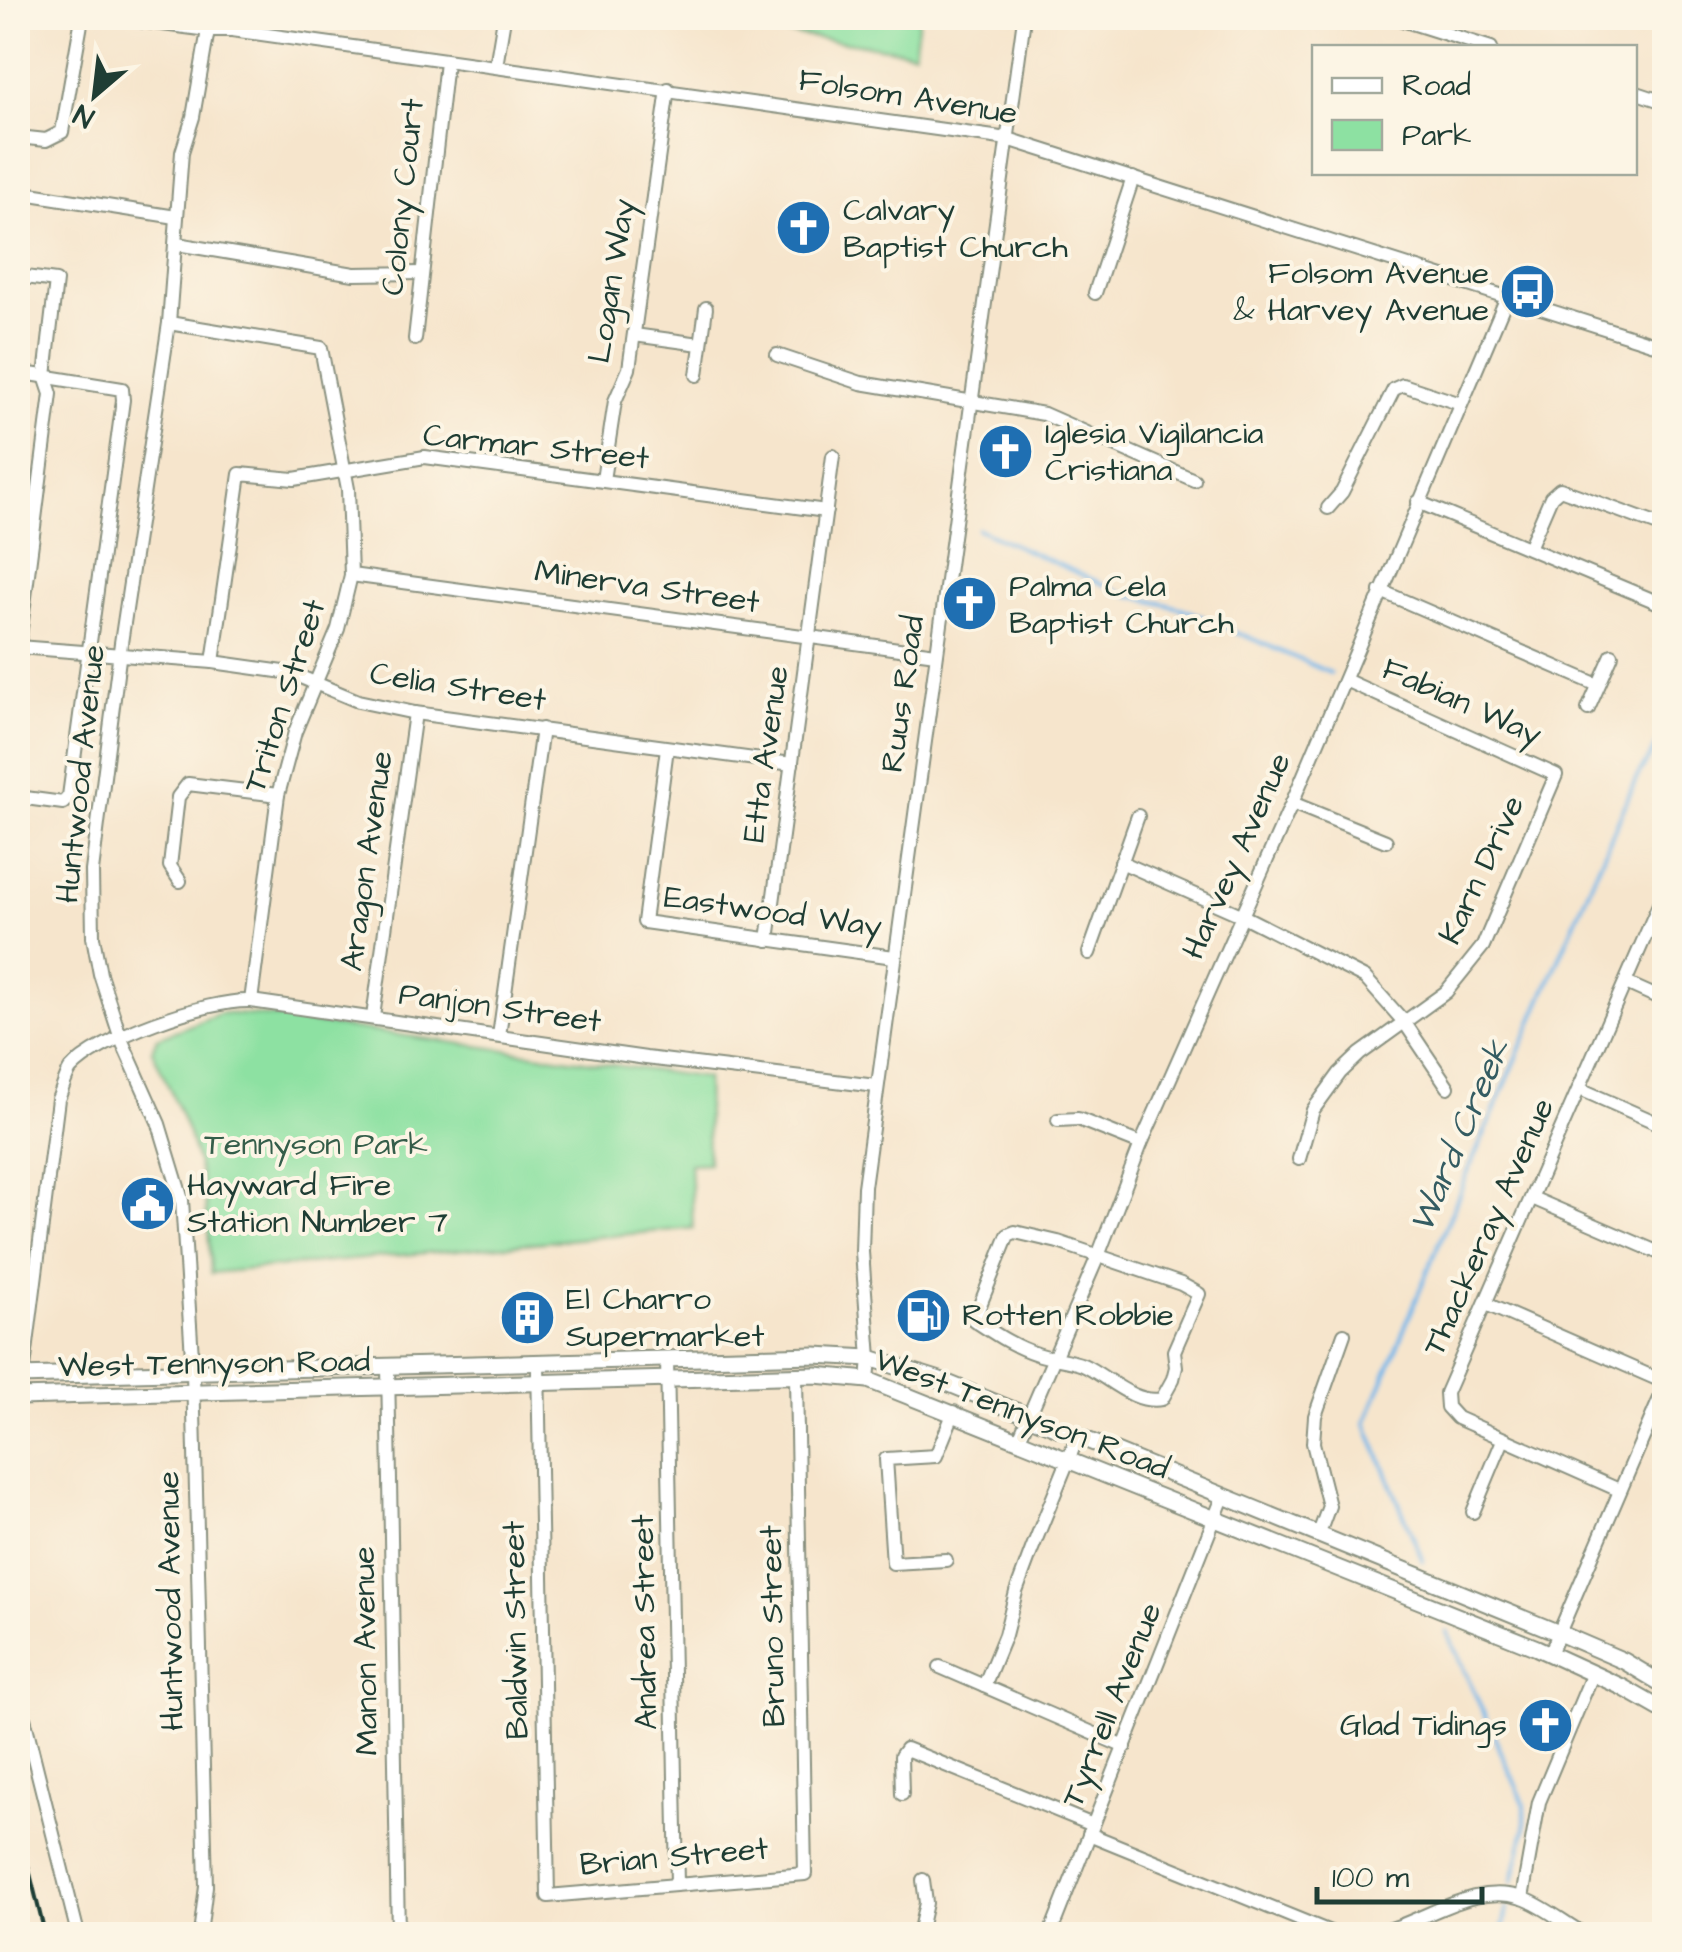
<svg xmlns="http://www.w3.org/2000/svg" width="1682" height="1952" viewBox="0 0 1682 1952" font-family="'Architects Daughter',sans-serif">
<style>
.green{fill:#8de1a2;stroke:#568f6b;stroke-width:2.5}
.lines{fill:none;stroke-linecap:round;stroke-linejoin:round}
.stream{stroke:#74b7ea;stroke-width:4}
.minor-casing{stroke:#8a9180;stroke-width:16}
.major-casing{stroke:#8a9180;stroke-width:19}
.minor{stroke:#fff;stroke-width:12}
.major{stroke:#fff;stroke-width:15}
.rail{stroke:#1f3d34;stroke-width:4}
.labels{text-anchor:middle;dominant-baseline:central;stroke-width:8;stroke-linejoin:round;paint-order:stroke}
.street-label{font-size:32px;fill:#1f3d34;stroke:#fcf5e5}
.poi-label{font-size:32px;fill:#1f3d34;stroke:#fcf5e5;text-anchor:start}
.park-label{font-size:32px;fill:#355e4a;stroke:#fcf5e5}
.water-label{font-size:35px;font-style:italic;fill:#345c62;stroke:#fcf5e5}
</style>
<rect width="100%" height="100%" fill="#fcf5e5"/>
<filter id="ink" filterUnits="userSpaceOnUse"><feTurbulence type="fractalNoise" baseFrequency=".01" numOctaves="2"/><feDisplacementMap in="SourceGraphic" scale="20" xChannelSelector="R" yChannelSelector="G"/><feConvolveMatrix kernelMatrix="1 2 1 2 8 2 1 2 1" color-interpolation-filters="sRGB"/></filter>
<filter id="wash" filterUnits="userSpaceOnUse"><feTurbulence type="fractalNoise" baseFrequency=".0048" numOctaves="4" result="noise"/><feDisplacementMap in="SourceGraphic" scale="40" xChannelSelector="R" yChannelSelector="G"/><feGaussianBlur stdDeviation="2.25" result="paint"/><feColorMatrix in="noise" values="0 0 0 0 0 0 0 0 0 0 0 0 0 0 0 0 0 1.4 0 .05"/><feComposite in="paint" operator="in"/></filter>
<g filter="url(#wash)">
<rect width="100%" height="100%" fill="#f6e5cc"/>
<!-- green -->
<g class="green">
<polygon points="680,18 919,18 914,52"/>
<path d="M 221,1013 L 302,1019 L 306,1022 L 706,1078 L 708,1163 L 690,1164 L 693,1228 L 211,1273 C 209,1237 207,1200 198,1166 C 187,1125 169,1088 152,1050 L 157,1038 Z"/>
</g>
<g class="lines">
<!-- stream -->
<g class="stream">
<polyline points="978,529 1128,595 1184,609 1330,673"/>
<polyline points="1423,1561 1366,1423 1468,1172 1636,779 1664,734"/>
<polyline points="1447,1632 1525,1805 1525,1829 1513,1881"/>
<polyline points="1502,1934 1507,1909"/>
</g>
</g>
</g>
<g filter="url(#ink)">
<g class="lines">
<defs>
<g id="minor">
<polyline points="117,18 208,30 232,30 1008,139 1664,347"/>
<polyline points="1396,18 1491,48"/>
<polyline points="496,66 504,18"/>
<polyline points="1634,92 1664,102"/>
<polyline points="18,137 46,140 62,132 82,18"/>
<polyline points="18,192 176,217"/>
<polyline points="177,244 354,274 422,273"/>
<polyline points="18,276 56,281 45,376 51,394 18,652"/>
<polyline points="1095,293 1133,178"/>
<polyline points="169,323 321,348 348,489 351,575 338,629 295,732 278,795 251,1001"/>
<polyline points="634,335 700,344"/>
<polyline points="415,339 446,62"/>
<polyline points="777,355 861,383 1044,414 1194,480"/>
<polyline points="697,375 706,308"/>
<polyline points="18,390 23,378 30,374 122,389 123,400 69,796 63,803 18,797"/>
<polyline points="603,480 615,401 629,369 668,89"/>
<polyline points="1418,502 1664,605"/>
<polyline points="1328,508 1342,492 1394,389 1403,385 1461,404"/>
<polyline points="1529,548 1551,497 1560,489 1664,527"/>
<polyline points="351,575 936,654"/>
<polyline points="1381,591 1598,685"/>
<polyline points="18,647 213,662 291,673 358,701 415,713 792,764"/>
<polyline points="213,662 240,474 294,479 425,457 826,511"/>
<polyline points="1588,709 1612,655"/>
<polyline points="667,748 644,922 894,957"/>
<polyline points="1292,803 1386,841"/>
<polyline points="1121,862 1241,915 1365,978 1405,1023 1448,1087"/>
<polyline points="180,881 170,866 178,797 188,784 278,795"/>
<polyline points="768,940 833,456"/>
<polyline points="1089,953 1138,816"/>
<polyline points="1626,983 1664,1000"/>
<polyline points="373,1017 415,713"/>
<polyline points="499,1036 542,729"/>
<polyline points="1580,1089 1664,1126"/>
<polyline points="1058,1120 1078,1119 1141,1144"/>
<polyline points="1299,1159 1313,1110 1340,1073 1360,1054 1446,992 1483,946 1556,775 1345,680"/>
<polyline points="1532,1198 1664,1255"/>
<path d="M 1015,1232 L 1058,1242 L 1181,1284 L 1199,1294 L 1174,1351 L 1176,1367 L 1173,1379 L 1162,1399 C 1134,1405 1107,1376 1083,1365 C 1068,1359 1052,1359 1037,1354 C 1014,1347 994,1333 974,1320 L 1008,1235 Z"/>
<polyline points="1486,1304 1664,1382"/>
<polyline points="667,1359 677,1884"/>
<polyline points="538,1363 548,1896 805,1874 796,1377"/>
<polyline points="388,1367 398,1934"/>
<path d="M 23,1376 L 58,1099 C 62,1091 65,1078 70,1070 C 97,1038 209,999 251,1001 L 646,1058 L 876,1086"/>
<polyline points="868,1380 870,1358 862,1252 864,1187 1024,18"/>
<polyline points="1019,1439 1098,1256 1141,1144 1292,803 1507,297"/>
<polyline points="1619,1490 1457,1418 1447,1407 1446,1393 1664,893"/>
<polyline points="1473,1512 1503,1440"/>
<polyline points="1318,1536 1329,1506 1313,1443 1315,1416 1344,1334"/>
<polyline points="946,1560 893,1563 886,1459 936,1456 954,1412"/>
<polyline points="1550,1654 1664,1389"/>
<polyline points="940,1667 1125,1747"/>
<polyline points="984,1686 1005,1635 1016,1592 1032,1549 1078,1436"/>
<polyline points="18,1694 78,1934"/>
<polyline points="902,1794 901,1756 906,1749 1093,1825"/>
<polyline points="1089,1834 1335,1934"/>
<polyline points="1522,1898 1539,1802 1593,1673"/>
<polyline points="200,1934 206,1886 193,1372 182,1200 159,1124 121,1039 100,974 93,937 92,871 121,643 169,323 182,152 193,117 208,30 214,18"/>
<polyline points="919,1934 926,1903 923,1880"/>
<polyline points="1050,1934 1223,1497"/>
<path d="M 1371,1934 C 1421,1926 1469,1881 1522,1898 C 1543,1905 1564,1923 1584,1934"/>
</g>
<g id="major">
<polyline points="18,1376 815,1355 870,1358 940,1380 1559,1633 1624,1661 1664,1685"/>
<polyline points="18,1397 816,1375 868,1380 1537,1648 1622,1687 1664,1711"/>
</g>
</defs>
<!-- minor casing -->
<use href="#minor" class="minor-casing"/>
<!-- major casing -->
<use href="#major" class="major-casing"/>
<!-- minor -->
<use href="#minor" class="minor"/>
<!-- major -->
<use href="#major" class="major"/>
<!-- rail -->
<polyline class="rail" points="18,1825 45,1934"/>
</g>
</g>
<!-- icons -->
<defs>
<symbol id="church-disc" viewBox="-11 -11 22 22"><circle r="9.5" fill="#1f6fb2" stroke="#fcf5e5"/><path d="M-1.2-6h2.4v3.5h3.3v2.4h-3.3V6h-2.4V-.1h-3.3v-2.4h3.3Z" fill="#fff"/></symbol>
<symbol id="bus-disc" viewBox="-11 -11 22 22"><circle r="9.5" fill="#1f6fb2" stroke="#fcf5e5"/><path d="M-5-6H5V4H4V6H2V4H-2V6H-4V4H-5ZM-3.5-4V0h7V-4ZM-3.5 1.2v1.5H-2V1.2ZM2 1.2v1.5H3.5V1.2Z" fill="#fff"/></symbol>
<symbol id="civic-disc" viewBox="-11 -11 22 22"><circle r="9.5" fill="#1f6fb2" stroke="#fcf5e5"/><path d="M-.6-6.5H3V-4.5H.6V-3L4-1V1h2V6H-6V1h2V-1L-.6-3ZM-1.2 2.5V6h2.4V2.5Z" fill="#fff"/></symbol>
<symbol id="fuel-disc" viewBox="-11 -11 22 22"><circle r="9.5" fill="#1f6fb2" stroke="#fcf5e5"/><path d="M-5.5-6h7V0h2V4h1.3V-2.5L3-4.5l.8-.8L6-3V5H2.5V1h-1V6h-7ZM-4.2-4.7v3.2H.2V-4.7Z" fill="#fff"/></symbol>
<symbol id="building-disc" viewBox="-11 -11 22 22"><circle r="9.5" fill="#1f6fb2" stroke="#fcf5e5"/><path d="M-4-6H4V6H1V3H-1V6H-4ZM-2.5-4.3h1.7v1.8h-1.7ZM.8-4.3h1.7v1.8H.8ZM-2.5-1h1.7V.8h-1.7ZM.8-1h1.7V.8H.8Z" fill="#fff"/></symbol>
</defs>
<g fill-rule="evenodd">
<use href="#church-disc" x="772" y="196" width="63" height="63"/>
<use href="#bus-disc" x="1496" y="260" width="63" height="63"/>
<use href="#church-disc" x="974" y="420" width="63" height="63"/>
<use href="#church-disc" x="938" y="572" width="63" height="63"/>
<use href="#civic-disc" x="116" y="1172" width="63" height="63"/>
<use href="#fuel-disc" x="892" y="1284" width="63" height="63"/>
<use href="#building-disc" x="496" y="1286" width="63" height="63"/>
<use href="#church-disc" x="1514" y="1694" width="63" height="63"/>
</g>
<g class="labels">
<!-- street labels -->
<g class="street-label">
<text transform="translate(908 97) rotate(9)">Folsom Avenue</text>
<text transform="translate(403 197) rotate(-84)">Colony Court</text>
<text transform="translate(612 281) rotate(-81)">Logan Way</text>
<text transform="translate(536 447) rotate(6)">Carmar Street</text>
<text transform="translate(647 587) rotate(8)">Minerva Street</text>
<text transform="translate(458 687) rotate(9)">Celia Street</text>
<text transform="translate(903 694) rotate(-82)">Ruus Road</text>
<text transform="translate(285 696) rotate(-72)">Triton Street</text>
<text transform="translate(1462 702) rotate(24)">Fabian Way</text>
<text transform="translate(766 754) rotate(-82)">Etta Avenue</text>
<text transform="translate(81 774) rotate(-84)">Huntwood Avenue</text>
<text transform="translate(1237 856) rotate(-66)">Harvey Avenue</text>
<text transform="translate(367 861) rotate(-82)">Aragon Avenue</text>
<text transform="translate(1482 870) rotate(-65)">Karn Drive</text>
<text transform="translate(773 912) rotate(8)">Eastwood Way</text>
<text transform="translate(500 1008) rotate(8)">Panjon Street</text>
<text transform="translate(1489 1227) rotate(-66)">Thackeray Avenue</text>
<text transform="translate(214 1364) rotate(-1)">West Tennyson Road</text>
<text transform="translate(1022 1414) rotate(21)">West Tennyson Road</text>
<text transform="translate(171 1601) rotate(-91)">Huntwood Avenue</text>
<text transform="translate(645 1622) rotate(-91)">Andrea Street</text>
<text transform="translate(773 1626) rotate(-91)">Bruno Street</text>
<text transform="translate(516 1630) rotate(-91)">Baldwin Street</text>
<text transform="translate(366 1651) rotate(-91)">Manon Avenue</text>
<text transform="translate(1112 1705) rotate(-68)">Tyrrell Avenue</text>
<text transform="translate(674 1857) rotate(-5)">Brian Street</text>
</g>
<!-- poi labels -->
<g class="poi-label">
<text x="843" y="210">Calvary<tspan x="843" dy="37">Baptist Church</tspan></text>
<text x="1489" y="273" text-anchor="end">Folsom Avenue<tspan x="1489" dy="37">&amp; Harvey Avenue</tspan></text>
<text x="1045" y="433">Iglesia Vigilancia<tspan x="1045" dy="37">Cristiana</tspan></text>
<text x="1009" y="586">Palma Cela<tspan x="1009" dy="37">Baptist Church</tspan></text>
<text x="187" y="1185">Hayward Fire<tspan x="187" dy="37">Station Number 7</tspan></text>
<text x="566" y="1299">El Charro<tspan x="566" dy="37">Supermarket</tspan></text>
<text x="962" y="1315">Rotten Robbie</text>
<text x="1507" y="1725" text-anchor="end">Glad Tidings</text>
</g>
<!-- park labels -->
<g class="park-label">
<text x="316" y="1144">Tennyson Park</text>
</g>
<!-- water labels -->
<g class="water-label">
<text transform="translate(1460 1136) rotate(-67)">Ward Creek</text>
</g>
</g>
<!-- margin -->
<rect width="1682" height="1952" fill="none" stroke="#fcf5e5" stroke-width="60"/>
<!-- legend -->
<rect x="1312" y="45" width="325" height="130" fill="#fcf5e5" stroke="#a4ab9e" stroke-width="2.5"/>
<rect x="1332" y="78" width="50" height="15" fill="#ffffff" stroke="#a4ab9e" stroke-width="2.5"/>
<text x="1402" y="95" font-size="30" fill="#1f3d34">Road</text>
<rect x="1332" y="120" width="50" height="30" fill="#8de1a2" stroke="#a4ab9e" stroke-width="2.5"/>
<text x="1402" y="145" font-size="30" fill="#1f3d34">Park</text>
<!-- north arrow -->
<g transform="translate(95 95) rotate(208)" stroke="#fcf5e5" stroke-width="8" paint-order="stroke">
<path d="M0-8L18 38L0 25L-18 38Z" fill="#1f3d34"/>
<text y="-15" font-size="28" font-weight="bold" text-anchor="middle" fill="#1f3d34">N</text>
</g>
<!-- scale -->
<path d="M1317 1887v15h165v-15" fill="none" stroke="#1f3d34" stroke-width="5"/>
<text x="1332" y="1887" font-size="30" fill="#1f3d34" stroke="#fcf5e5" stroke-width="8" paint-order="stroke">100 m</text>
</svg>
